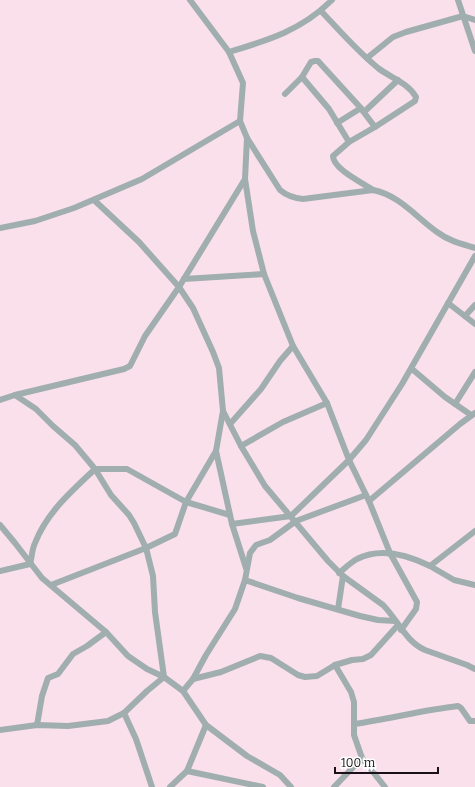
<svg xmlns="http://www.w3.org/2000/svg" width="475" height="787" viewBox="0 0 475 787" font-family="Bitter,serif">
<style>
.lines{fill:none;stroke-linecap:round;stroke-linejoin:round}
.minor{stroke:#a1aeaf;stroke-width:6}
</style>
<rect width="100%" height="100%" fill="#fae0eb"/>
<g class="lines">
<!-- minor -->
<g class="minor">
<path d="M 190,0 L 229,52 L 243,83 L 240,121 L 247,138 L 280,190 C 287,196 293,198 303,199 L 373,190 C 399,195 416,217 437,232 C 449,241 462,244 475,248"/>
<polyline points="458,0 475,51"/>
<path d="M 321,11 C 339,30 357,51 378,68 C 391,78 407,82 416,97 L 415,101 L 375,127 L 349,142 L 333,156 C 333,169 363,183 373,190"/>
<path d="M 229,52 C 269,40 302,30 332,0"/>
<polyline points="367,58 393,37 406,32 463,16 475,20"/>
<polyline points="302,77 329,109 349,142"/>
<polyline points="285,94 302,77 311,62 315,61 318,61 359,106 375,127"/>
<polyline points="364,112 398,80"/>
<polyline points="337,123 361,108"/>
<polyline points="247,138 245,179 253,231 264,274 293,346 327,403 349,460 369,501 390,553 417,602 416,609 401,630"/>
<path d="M 94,200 L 139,242 L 179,287 L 193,308 L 213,352 L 219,368 L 223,411 L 241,446 L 265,486 L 328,561 L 343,576 L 383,605 C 398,620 405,641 425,650 L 467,665 L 475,669"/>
<polyline points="0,228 35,221 74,208 142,179 240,121"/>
<polyline points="184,279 264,274"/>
<polyline points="448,303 475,324"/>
<polyline points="465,316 475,305"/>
<polyline points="412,369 445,397 471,415"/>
<polyline points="15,395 124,369 130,366 145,336 179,287 245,179"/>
<polyline points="0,400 15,395 36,409 53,426 75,445 95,469 111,495 129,515 134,523 146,548 153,576 155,612 164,677 183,691 206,725 247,756 280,775 291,787"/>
<polyline points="455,404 475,372"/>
<polyline points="230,424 261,389 280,361 293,346"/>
<polyline points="241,446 283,422 327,403"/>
<polyline points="216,451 232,524 291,516 349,460 366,440 402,384 475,256"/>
<polyline points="369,501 460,424 475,413"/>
<polyline points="232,524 246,568"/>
<polyline points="0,525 15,543 42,578 106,632 128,656 147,669 164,677 147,691 124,713 108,721 68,726 37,725 0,730"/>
<polyline points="430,566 454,580 475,585"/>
<path d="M 0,571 L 30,564 C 32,557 32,549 35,543 C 47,512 72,491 95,469 L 127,469 L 186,502 L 230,515"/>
<path d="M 339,573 C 345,568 350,563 357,559 C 380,547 408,555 430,566 L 475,531"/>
<polyline points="245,580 298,598 360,616 378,620 395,621"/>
<polyline points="51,585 146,548 175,534 186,502 216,451 223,411"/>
<polyline points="338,609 343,576"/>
<polyline points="335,665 352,660 363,659 371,655 398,625"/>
<polyline points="193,679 221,672 260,656 271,658 298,675 305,677 317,676 335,665 351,692 354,702 354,735 362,758 385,787"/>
<polyline points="183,691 193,679 206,655 235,609 245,580 250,553 256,545 270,540 296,521 366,495"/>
<polyline points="124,713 136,739 152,787"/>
<path d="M 354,724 C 389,719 423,710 458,706 L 461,708 L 470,721 L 475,721"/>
<polyline points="37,725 42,696 48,678 58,674 73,654 87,646 106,632"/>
<polyline points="187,771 263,787"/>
<polyline points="170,787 187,771 206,725"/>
<polyline points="334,787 362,758"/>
</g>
</g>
<!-- scale -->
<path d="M335 767v6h103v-6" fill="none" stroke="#191115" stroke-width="2"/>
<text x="341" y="767" font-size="12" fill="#191115" stroke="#ffffff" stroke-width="3" paint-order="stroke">100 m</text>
</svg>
